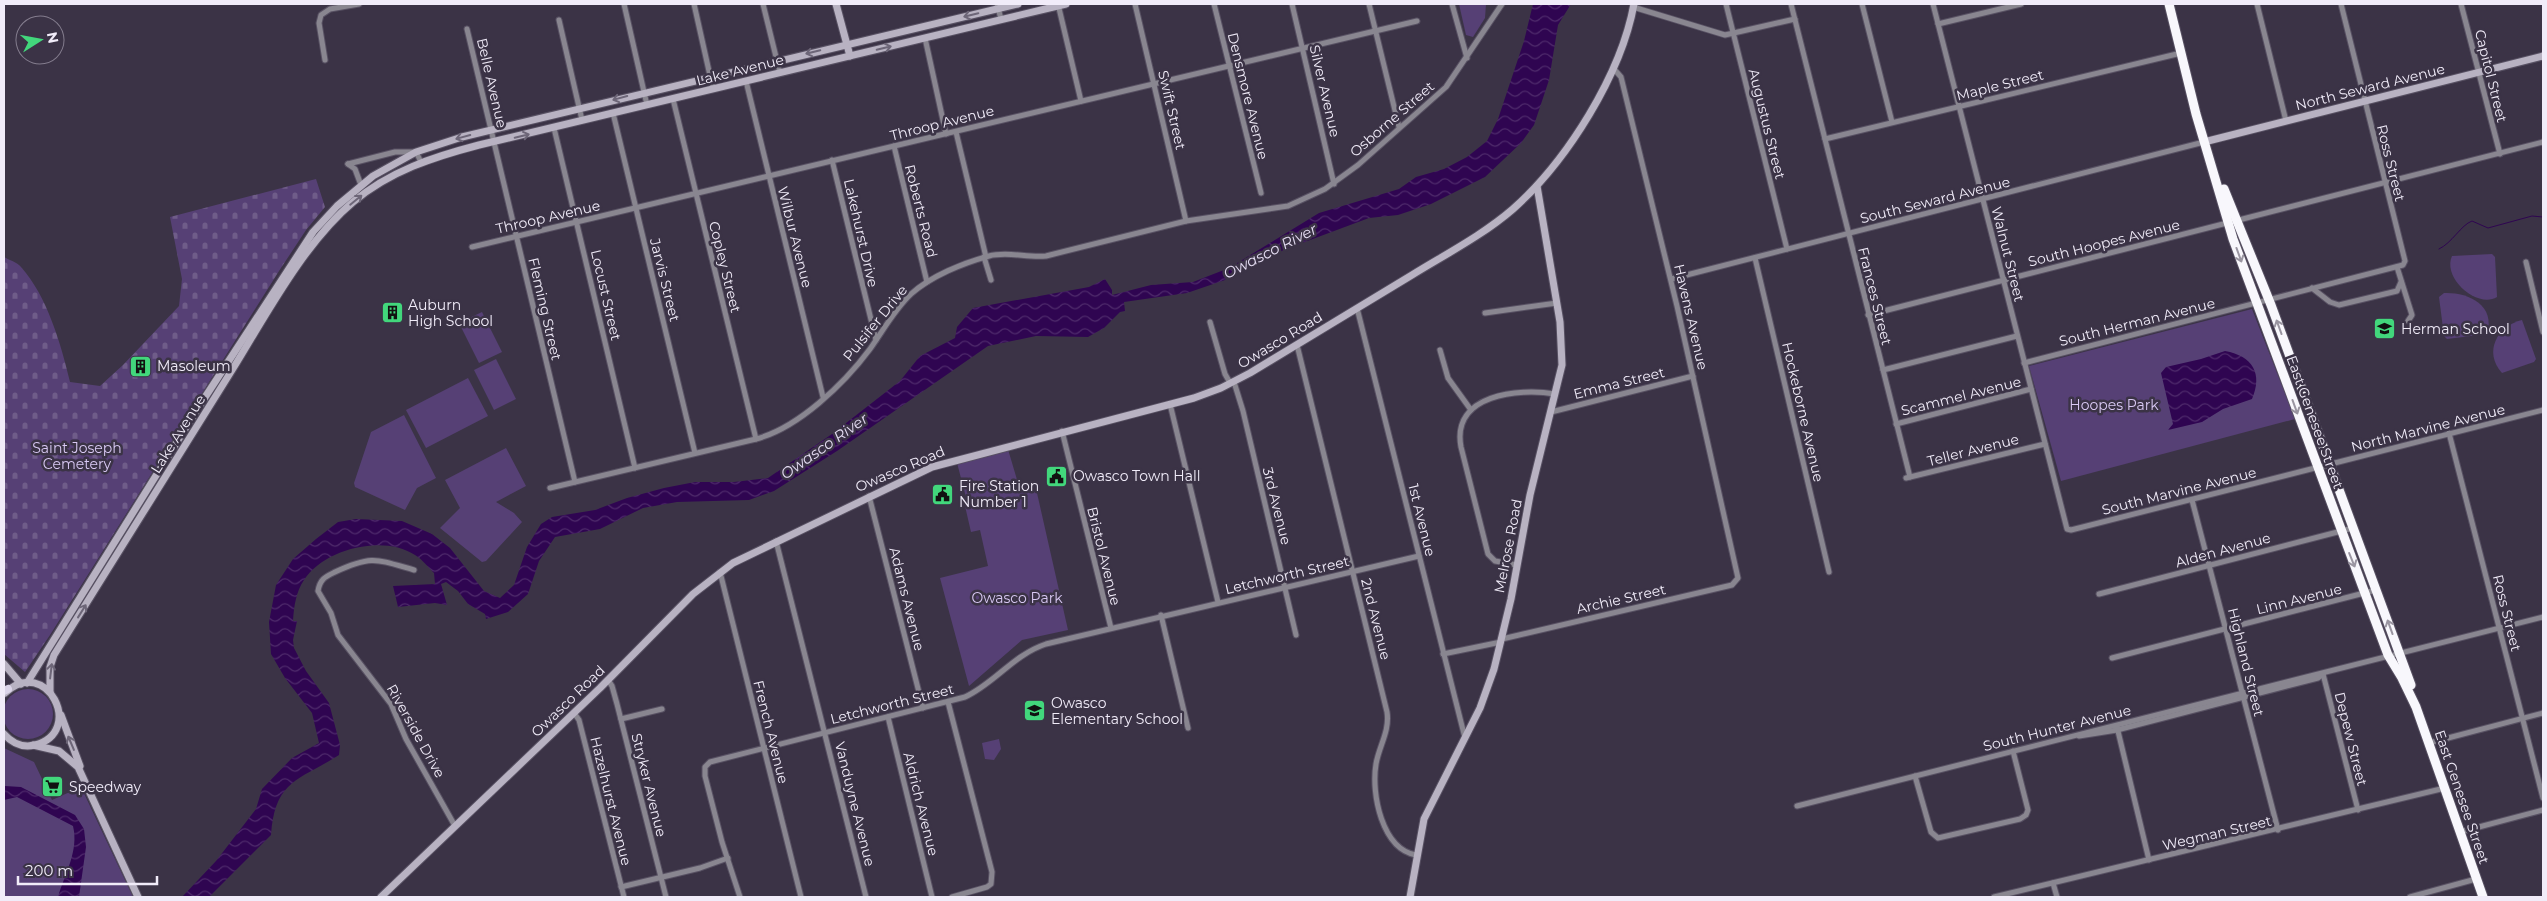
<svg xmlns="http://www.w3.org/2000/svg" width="2547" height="901" viewBox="0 0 2547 901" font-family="Montserrat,sans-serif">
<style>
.green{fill:#564075}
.cemetery{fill:url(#cemetery-stones)}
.water{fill:url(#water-waves)}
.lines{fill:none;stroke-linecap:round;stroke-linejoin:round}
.stream{stroke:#2f0551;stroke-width:1}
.street-casing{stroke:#585163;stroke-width:7}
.secondary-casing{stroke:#585163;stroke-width:9}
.primary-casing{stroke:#585163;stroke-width:9}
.highway-casing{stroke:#585163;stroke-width:11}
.street{stroke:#898690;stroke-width:5}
.secondary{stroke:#b8b2c2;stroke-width:7}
.primary{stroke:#dbd4e9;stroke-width:8}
.highway{stroke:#f8f7fc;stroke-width:9}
.oneway{stroke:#6d6678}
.oneway2{stroke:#9a95a1}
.labels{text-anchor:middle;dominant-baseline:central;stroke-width:5;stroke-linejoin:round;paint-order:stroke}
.street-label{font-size:14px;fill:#f1ecf9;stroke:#3b3346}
.poi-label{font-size:14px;fill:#f1ecf9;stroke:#3b3346;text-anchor:start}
.park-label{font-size:14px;fill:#d9c9f4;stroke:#3b3346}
.water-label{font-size:15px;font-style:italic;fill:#e5ddf3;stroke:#3b3346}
</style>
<defs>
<pattern id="cemetery-stones" width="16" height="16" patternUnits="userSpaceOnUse" patternTransform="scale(1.25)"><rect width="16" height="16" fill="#564075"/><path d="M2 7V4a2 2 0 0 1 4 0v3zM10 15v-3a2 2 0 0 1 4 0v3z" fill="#6f5c89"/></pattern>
<pattern id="water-waves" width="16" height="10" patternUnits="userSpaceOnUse" patternTransform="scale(1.25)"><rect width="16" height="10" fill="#2f0551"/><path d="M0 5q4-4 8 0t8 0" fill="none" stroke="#4e2a6b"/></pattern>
</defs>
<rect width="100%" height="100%" fill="#3b3346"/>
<!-- green -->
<g class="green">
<polygon points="1459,4 1486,4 1485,18 1473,37 1466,35"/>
<path d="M 2492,254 L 2495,257 L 2497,297 C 2477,309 2442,278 2452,256 Z"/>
<path d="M 2444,293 C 2467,292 2496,304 2487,334 L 2447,339 L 2444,336 L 2439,297 Z"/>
<polygon points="2252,309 2295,419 2061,481 2029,366"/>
<polygon points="482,312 502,352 479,363 459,323"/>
<path d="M 2522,320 L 2536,359 L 2534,362 L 2502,373 C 2483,352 2497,326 2522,320 Z"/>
<polygon points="496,359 516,399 494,410 474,370"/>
<polygon points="468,378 488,416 426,448 406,410"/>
<polygon points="404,415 436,478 417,488 405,510 355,487 354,483 371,432"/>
<polygon points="1007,446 1018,483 1037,493 1068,630 1022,640 969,686 940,578 988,566 980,530 971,532 965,506 968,505 956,459"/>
<polygon points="506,448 526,486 496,502 514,513 522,522 486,561 482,562 440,528 460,508 445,480"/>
<circle cx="28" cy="714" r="25"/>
<polygon points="999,739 1001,749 994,760 985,759 982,743"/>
<polygon points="4,748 34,762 52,800 81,787 133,897 4,897"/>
</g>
<!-- cemetery -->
<path class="cemetery" d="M 316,179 L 325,207 L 306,230 L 279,271 L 50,635 L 25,672 L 4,654 L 4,257 C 9,260 17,262 21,267 C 47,296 61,344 70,382 L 100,386 L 123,365 L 179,306 L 182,279 L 170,217 Z"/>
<!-- water -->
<g class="water">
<path d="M 1533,4 L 1571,4 L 1558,25 L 1549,80 L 1534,125 L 1521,143 L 1485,177 L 1431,204 L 1398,215 L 1369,218 L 1286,249 L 1248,266 L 1225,280 L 1187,293 L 1124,302 L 1125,311 L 1120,312 L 1104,328 L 1088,337 L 1036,336 L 988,346 L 837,451 L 774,491 L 749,500 L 677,502 L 643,508 L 600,529 L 555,537 L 539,561 L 528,594 L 508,612 L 486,619 L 485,614 L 468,604 L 458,591 L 446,582 L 441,584 L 447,605 L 435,603 L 398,607 L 393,586 L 435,584 L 434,573 C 429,568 422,559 415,555 C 383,534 324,549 304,580 C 296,592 294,606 293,621 L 297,621 L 293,640 L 294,648 L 306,671 L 329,703 L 340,745 L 339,755 C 298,781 275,780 271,835 L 209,897 L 182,897 L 216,861 L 256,809 L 262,789 L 292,758 L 319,743 L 312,713 L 285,678 L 271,654 L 269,622 L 276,585 L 293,559 L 316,539 L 338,522 L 356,519 L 402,521 L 432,534 L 450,548 L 484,591 L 500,598 L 514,585 L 527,547 L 541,524 L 552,517 L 595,510 L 627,498 L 664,488 L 695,482 L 734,482 L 768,478 L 832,434 L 900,381 L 920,356 L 955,338 L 957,327 L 973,308 L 1089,287 L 1105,279 L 1112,290 L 1112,295 L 1151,285 L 1193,282 L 1229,268 L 1319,213 L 1399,189 L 1416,177 L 1444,169 L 1467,157 L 1487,141 L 1498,119 L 1524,41 Z"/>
<path d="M 2225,351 C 2253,356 2263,374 2252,399 L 2223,409 L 2202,422 L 2168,430 L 2173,424 L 2161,373 L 2166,367 L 2201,359 Z"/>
<path d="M 5,786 L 21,787 L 75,815 L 84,829 L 86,847 L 79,897 L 58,897 C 65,873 79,851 73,826 L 17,797 L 4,800 Z"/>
</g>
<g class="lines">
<!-- stream -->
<path class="stream" d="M 2439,249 C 2452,243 2461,225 2472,221 L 2488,228 L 2532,216 L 2543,217"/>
<defs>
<g id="street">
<polyline points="624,4 647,105"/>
<polyline points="694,4 713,89"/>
<polyline points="763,4 780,73"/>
<polyline points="997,4 1001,19"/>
<polyline points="1058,4 1081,101"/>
<polyline points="1135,4 1186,221"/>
<polyline points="1214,4 1261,193"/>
<polyline points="1292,4 1334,184"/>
<polyline points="1369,4 1399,127"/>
<polyline points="1452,4 1467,58"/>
<polyline points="1726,4 1787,249"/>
<polyline points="1791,4 1910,477"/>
<polyline points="1862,4 1892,122"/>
<polyline points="1933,4 2067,529 2071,530 2543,410"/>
<polyline points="2257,4 2286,121"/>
<polyline points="2461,4 2500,154"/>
<polyline points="1633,7 1725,35 1795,19"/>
<polyline points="559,20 582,120"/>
<polyline points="1938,24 2021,4"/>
<polyline points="467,29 575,482"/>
<polyline points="925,38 946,134"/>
<polyline points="325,60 319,23 321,15 330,9 359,4"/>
<polyline points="746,81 823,397"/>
<polyline points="673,99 756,439"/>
<polyline points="613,113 695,453"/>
<polyline points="554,128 635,468"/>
<polyline points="956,132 986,257"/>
<polyline points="1825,139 2181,53"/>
<polyline points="894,146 927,282"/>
<polyline points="832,160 876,340"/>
<polyline points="348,164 395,152 416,152 421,162"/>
<polyline points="348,164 355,169 361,185"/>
<polyline points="472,247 1417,21"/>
<polyline points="984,257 991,280"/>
<polyline points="1755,258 1829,572"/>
<polyline points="2526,262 2543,332"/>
<polyline points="2397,267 2412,315 2408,321"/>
<polyline points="1671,279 2204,142"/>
<polyline points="2312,288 2330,302 2339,305 2397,291 2401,282"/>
<polyline points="1357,308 1465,738"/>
<polyline points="1485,313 1557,303"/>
<polyline points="1868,315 2543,142"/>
<polyline points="1210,322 1225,374 1229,381 1234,382 1243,411 1296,635"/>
<path d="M 1297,345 L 1387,712 C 1390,731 1379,746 1376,764 C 1371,794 1382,849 1416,855"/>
<polyline points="1440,350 1448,378 1471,410"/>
<polyline points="2024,363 2403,265 2405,261 2341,4"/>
<polyline points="1883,370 2017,336"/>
<polyline points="1170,404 1218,602"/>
<polyline points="1551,412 1693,376"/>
<polyline points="1896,424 2031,389"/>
<polyline points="1062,431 1111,628"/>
<polyline points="2449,433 2543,798"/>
<polyline points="1906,478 2045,444"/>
<path d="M 550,488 L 756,439 C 798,428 844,384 870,349 C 883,331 894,310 911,294 C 931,276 963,263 989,256 C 1008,251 1027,258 1046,256 L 1186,221 L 1288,206 L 1325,189 L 1358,165 L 1446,87 L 1502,4"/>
<polyline points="869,496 923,708"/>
<polyline points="2192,500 2278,830"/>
<polyline points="776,541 866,897"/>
<path d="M 1517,565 L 1495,561 L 1488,554 L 1461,447 C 1451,394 1519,388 1555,394"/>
<path d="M 414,570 C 376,559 372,555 335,572 C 325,577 320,579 318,591 L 331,613 L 338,635 L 391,704 L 406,739 L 455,826"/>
<polyline points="720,572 801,897"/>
<polyline points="2099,594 2353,528"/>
<polyline points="1161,615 1188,728"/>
<polyline points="1502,639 1732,585 1738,578 1677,306 1621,77 1614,69"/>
<polyline points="1443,654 1501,642"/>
<polyline points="2112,658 2376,590"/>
<polyline points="2323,674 2358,810"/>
<polyline points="608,680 612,686 617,704 666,897"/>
<polyline points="948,702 992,872 991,884 987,887 952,897"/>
<polyline points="574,713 579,720 624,897"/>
<polyline points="888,717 932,897"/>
<polyline points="621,719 662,709"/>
<polyline points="2117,727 2149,860"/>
<polyline points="2079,736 2117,730 2318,678 2323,674"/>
<polyline points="2429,743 2543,713"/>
<polyline points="1915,776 1931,832 1938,838 2020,819 2026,815 2028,810 2013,751"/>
<polyline points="1797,806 2543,617"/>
<polyline points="2460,832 2543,810"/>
<polyline points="2053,883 2057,897"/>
<polyline points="621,887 700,868 728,858"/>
<path d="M 740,897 L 722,842 L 705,776 L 705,767 L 710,762 L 965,697 C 995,683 1013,655 1046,644 L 1419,556"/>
<polyline points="1994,897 2445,788"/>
<polyline points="2410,897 2476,879"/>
</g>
<g id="secondary">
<polyline points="836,4 850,56"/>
<polyline points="2204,142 2543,56"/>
<polyline points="4,664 21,684"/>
<polyline points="27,683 198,408 313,232 337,206 373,176 416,152 462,137 1018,4"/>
<path d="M 50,692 L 50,667 L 54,655 C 113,560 173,465 232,370 C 266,315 304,243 353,202 C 390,171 433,157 479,145 L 1066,4"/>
<polyline points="61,715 80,766"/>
<path d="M 4,734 C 12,743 23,748 35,745 C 86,732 46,654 5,693"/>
<polyline points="33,745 59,751 78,767 138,897"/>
<path d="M 381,897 L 600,688 L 693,594 L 733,563 L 932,467 L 1194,398 L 1221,388 L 1250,373 C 1304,340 1358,308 1412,275 C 1446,254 1483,235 1513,209 C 1567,161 1621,75 1634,4"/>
<polyline points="1410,897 1424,819 1480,708 1494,669 1511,599 1530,495 1562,365 1560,322 1537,186"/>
</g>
<polyline id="primary" points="4,691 8,689"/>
<g id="highway">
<polyline points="2169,4 2196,114 2233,239 2388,655 2402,678 2416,707 2483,897"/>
<polyline points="2224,189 2271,305 2411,685"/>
</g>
</defs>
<!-- street casing -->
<use href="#street" class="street-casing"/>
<!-- secondary casing -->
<use href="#secondary" class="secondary-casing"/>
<!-- primary casing -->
<use href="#primary" class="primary-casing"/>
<!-- highway casing -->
<use href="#highway" class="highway-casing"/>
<!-- street -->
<use href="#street" class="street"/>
<!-- secondary -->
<use href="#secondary" class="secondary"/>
<!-- primary -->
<use href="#primary" class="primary"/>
<!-- highway -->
<use href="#highway" class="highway"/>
</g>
<!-- one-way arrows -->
<defs><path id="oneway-shaft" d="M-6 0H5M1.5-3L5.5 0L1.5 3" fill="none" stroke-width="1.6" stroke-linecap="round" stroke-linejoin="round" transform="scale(1.25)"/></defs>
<g class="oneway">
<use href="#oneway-shaft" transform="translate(971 15) rotate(167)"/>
<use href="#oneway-shaft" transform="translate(884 48) rotate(-13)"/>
<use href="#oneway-shaft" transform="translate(813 52) rotate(166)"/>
<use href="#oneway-shaft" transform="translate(620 98) rotate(165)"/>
<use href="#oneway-shaft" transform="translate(522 136) rotate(-13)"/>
<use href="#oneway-shaft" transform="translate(463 137) rotate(165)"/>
<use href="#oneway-shaft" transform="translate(356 200) rotate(-39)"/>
<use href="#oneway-shaft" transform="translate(82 611) rotate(-58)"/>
<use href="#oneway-shaft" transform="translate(51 671) rotate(-83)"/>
<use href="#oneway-shaft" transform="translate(71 743) rotate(-113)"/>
</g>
<g class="oneway2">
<use href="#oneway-shaft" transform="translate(2239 255) rotate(70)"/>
<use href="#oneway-shaft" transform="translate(2279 327) rotate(-110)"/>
<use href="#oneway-shaft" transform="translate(2295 407) rotate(70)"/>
<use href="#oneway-shaft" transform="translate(2352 560) rotate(68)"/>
<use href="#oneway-shaft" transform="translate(2390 627) rotate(-110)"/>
</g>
<!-- icons -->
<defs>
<symbol id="building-square" viewBox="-11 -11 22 22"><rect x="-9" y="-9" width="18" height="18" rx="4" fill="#42d77c" stroke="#3b3346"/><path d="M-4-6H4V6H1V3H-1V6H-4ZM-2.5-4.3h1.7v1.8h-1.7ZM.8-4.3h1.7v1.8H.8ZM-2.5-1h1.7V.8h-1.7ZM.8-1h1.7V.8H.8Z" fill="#111"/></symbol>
<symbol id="school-square" viewBox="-11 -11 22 22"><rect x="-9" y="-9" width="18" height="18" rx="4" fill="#42d77c" stroke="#3b3346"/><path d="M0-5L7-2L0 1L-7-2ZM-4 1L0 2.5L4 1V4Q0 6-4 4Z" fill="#111"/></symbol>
<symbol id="civic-square" viewBox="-11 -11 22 22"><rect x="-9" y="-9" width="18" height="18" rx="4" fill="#42d77c" stroke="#3b3346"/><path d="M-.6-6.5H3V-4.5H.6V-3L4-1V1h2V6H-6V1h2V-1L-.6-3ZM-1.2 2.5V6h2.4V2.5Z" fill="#111"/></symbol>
<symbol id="supermarket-square" viewBox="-11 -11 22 22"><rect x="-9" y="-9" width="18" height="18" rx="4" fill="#42d77c" stroke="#3b3346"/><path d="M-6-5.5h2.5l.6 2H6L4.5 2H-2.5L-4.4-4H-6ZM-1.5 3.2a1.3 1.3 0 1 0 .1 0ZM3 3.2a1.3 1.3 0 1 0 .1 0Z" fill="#111"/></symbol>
</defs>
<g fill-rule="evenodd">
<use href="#building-square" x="380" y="300" width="25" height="25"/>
<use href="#school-square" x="2372" y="316" width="25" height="25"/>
<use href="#building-square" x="128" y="354" width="25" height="25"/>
<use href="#civic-square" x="1044" y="464" width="25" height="25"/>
<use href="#civic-square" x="930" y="482" width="25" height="25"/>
<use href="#school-square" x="1022" y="698" width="25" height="25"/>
<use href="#supermarket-square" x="40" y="774" width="25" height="25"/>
</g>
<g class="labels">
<!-- street labels -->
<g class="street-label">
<text transform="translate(740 70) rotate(-14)">Lake Avenue</text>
<text transform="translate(2491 76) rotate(76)">Capitol Street</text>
<text transform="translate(492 83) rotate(77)">Belle Avenue</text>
<text transform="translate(2000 85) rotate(-14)">Maple Street</text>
<text transform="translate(2370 87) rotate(-14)">North Seward Avenue</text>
<text transform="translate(1325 91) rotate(77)">Silver Avenue</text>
<text transform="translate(1248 96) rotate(76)">Densmore Avenue</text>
<text transform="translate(1172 110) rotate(77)">Swift Street</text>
<text transform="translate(1392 119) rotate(-41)">Osborne Street</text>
<text transform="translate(942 123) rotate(-14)">Throop Avenue</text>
<text transform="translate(1767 124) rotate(76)">Augustus Street</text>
<text transform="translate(2391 163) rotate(76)">Ross Street</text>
<text transform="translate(1935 200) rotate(-14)">South Seward Avenue</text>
<text transform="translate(921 211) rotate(76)">Roberts Road</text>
<text transform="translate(548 217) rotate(-13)">Throop Avenue</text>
<text transform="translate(861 233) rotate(77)">Lakehurst Drive</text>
<text transform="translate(795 237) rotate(76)">Wilbur Avenue</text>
<text transform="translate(2104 243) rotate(-14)">South Hoopes Avenue</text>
<text transform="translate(2008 254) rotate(76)">Walnut Street</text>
<text transform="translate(725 267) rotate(76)">Copley Street</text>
<text transform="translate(665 280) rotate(76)">Jarvis Street</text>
<text transform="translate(606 295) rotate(77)">Locust Street</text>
<text transform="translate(1875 296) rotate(76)">Frances Street</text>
<text transform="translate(545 309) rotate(77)">Fleming Street</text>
<text transform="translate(1691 317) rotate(77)">Havens Avenue</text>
<text transform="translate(2137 322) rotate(-14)">South Herman Avenue</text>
<text transform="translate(875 323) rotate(-51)">Pulsifer Drive</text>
<text transform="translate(1280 340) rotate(-31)">Owasco Road</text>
<text transform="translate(1619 383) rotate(-14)">Emma Street</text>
<text transform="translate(1961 396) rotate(-14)">Scammel Avenue</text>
<text transform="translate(1803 412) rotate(77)">Hockeborne Avenue</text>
<text transform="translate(2315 422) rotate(70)">East Genesee Street</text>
<text transform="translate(2428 428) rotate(-14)">North Marvine Avenue</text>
<text transform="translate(178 434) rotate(-58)">Lake Avenue</text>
<text transform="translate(1973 450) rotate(-14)">Teller Avenue</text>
<text transform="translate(900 469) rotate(-23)">Owasco Road</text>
<text transform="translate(2179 491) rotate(-14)">South Marvine Avenue</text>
<text transform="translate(1277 506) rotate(76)">3rd Avenue</text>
<text transform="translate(1422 520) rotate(76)">1st Avenue</text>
<text transform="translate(1508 546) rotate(-79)">Melrose Road</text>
<text transform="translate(2223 550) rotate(-15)">Alden Avenue</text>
<text transform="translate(1104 556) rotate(76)">Bristol Avenue</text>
<text transform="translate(1287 575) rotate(-13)">Letchworth Street</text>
<text transform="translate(907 599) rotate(76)">Adams Avenue</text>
<text transform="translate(1621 599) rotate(-13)">Archie Street</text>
<text transform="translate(2299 599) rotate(-14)">Linn Avenue</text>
<text transform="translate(2507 613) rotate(76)">Ross Street</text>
<text transform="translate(1376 619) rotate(76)">2nd Avenue</text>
<text transform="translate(2246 662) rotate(76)">Highland Street</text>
<text transform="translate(568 701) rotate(-44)">Owasco Road</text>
<text transform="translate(892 704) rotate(-14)">Letchworth Street</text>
<text transform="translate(2057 728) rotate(-14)">South Hunter Avenue</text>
<text transform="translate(416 731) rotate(61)">Riverside Drive</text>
<text transform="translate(771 732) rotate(76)">French Avenue</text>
<text transform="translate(2351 739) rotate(76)">Depew Street</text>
<text transform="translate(649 785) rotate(76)">Stryker Avenue</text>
<text transform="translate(2462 797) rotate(71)">East Genesee Street</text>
<text transform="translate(611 801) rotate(76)">Hazelhurst Avenue</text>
<text transform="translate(855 804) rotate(76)">Vanduyne Avenue</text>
<text transform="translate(921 804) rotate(76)">Aldrich Avenue</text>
<text transform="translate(2217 833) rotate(-13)">Wegman Street</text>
</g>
<!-- poi labels -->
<g class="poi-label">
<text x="408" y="305">Auburn<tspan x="408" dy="16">High School</tspan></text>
<text x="2401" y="329">Herman School</text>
<text x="157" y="366">Masoleum</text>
<text x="1073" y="476">Owasco Town Hall</text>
<text x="959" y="486">Fire Station<tspan x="959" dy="16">Number 1</tspan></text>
<text x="1051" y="703">Owasco<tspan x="1051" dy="16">Elementary School</tspan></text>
<text x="69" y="787">Speedway</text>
</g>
<!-- park labels -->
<g class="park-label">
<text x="2114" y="405">Hoopes Park</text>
<text x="77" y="448">Saint Joseph<tspan x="77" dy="16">Cemetery</tspan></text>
<text x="1017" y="598">Owasco Park</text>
</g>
<!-- water labels -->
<g class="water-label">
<text transform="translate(1270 251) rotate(-27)">Owasco River</text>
<text transform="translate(824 446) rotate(-35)">Owasco River</text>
</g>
</g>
<!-- border -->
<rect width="2547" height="901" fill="none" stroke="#f1ecf9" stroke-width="10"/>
<!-- north arrow -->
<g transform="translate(40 40) rotate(79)"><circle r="24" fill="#3b3346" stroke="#847d8e"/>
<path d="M0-4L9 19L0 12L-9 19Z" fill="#42d77c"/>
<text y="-8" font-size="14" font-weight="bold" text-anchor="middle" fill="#f1ecf9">N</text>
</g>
<!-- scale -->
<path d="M18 876v8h139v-8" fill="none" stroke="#f1ecf9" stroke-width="2.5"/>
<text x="25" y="876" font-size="15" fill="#f1ecf9" stroke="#3b3346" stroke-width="4" paint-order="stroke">200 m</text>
</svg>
